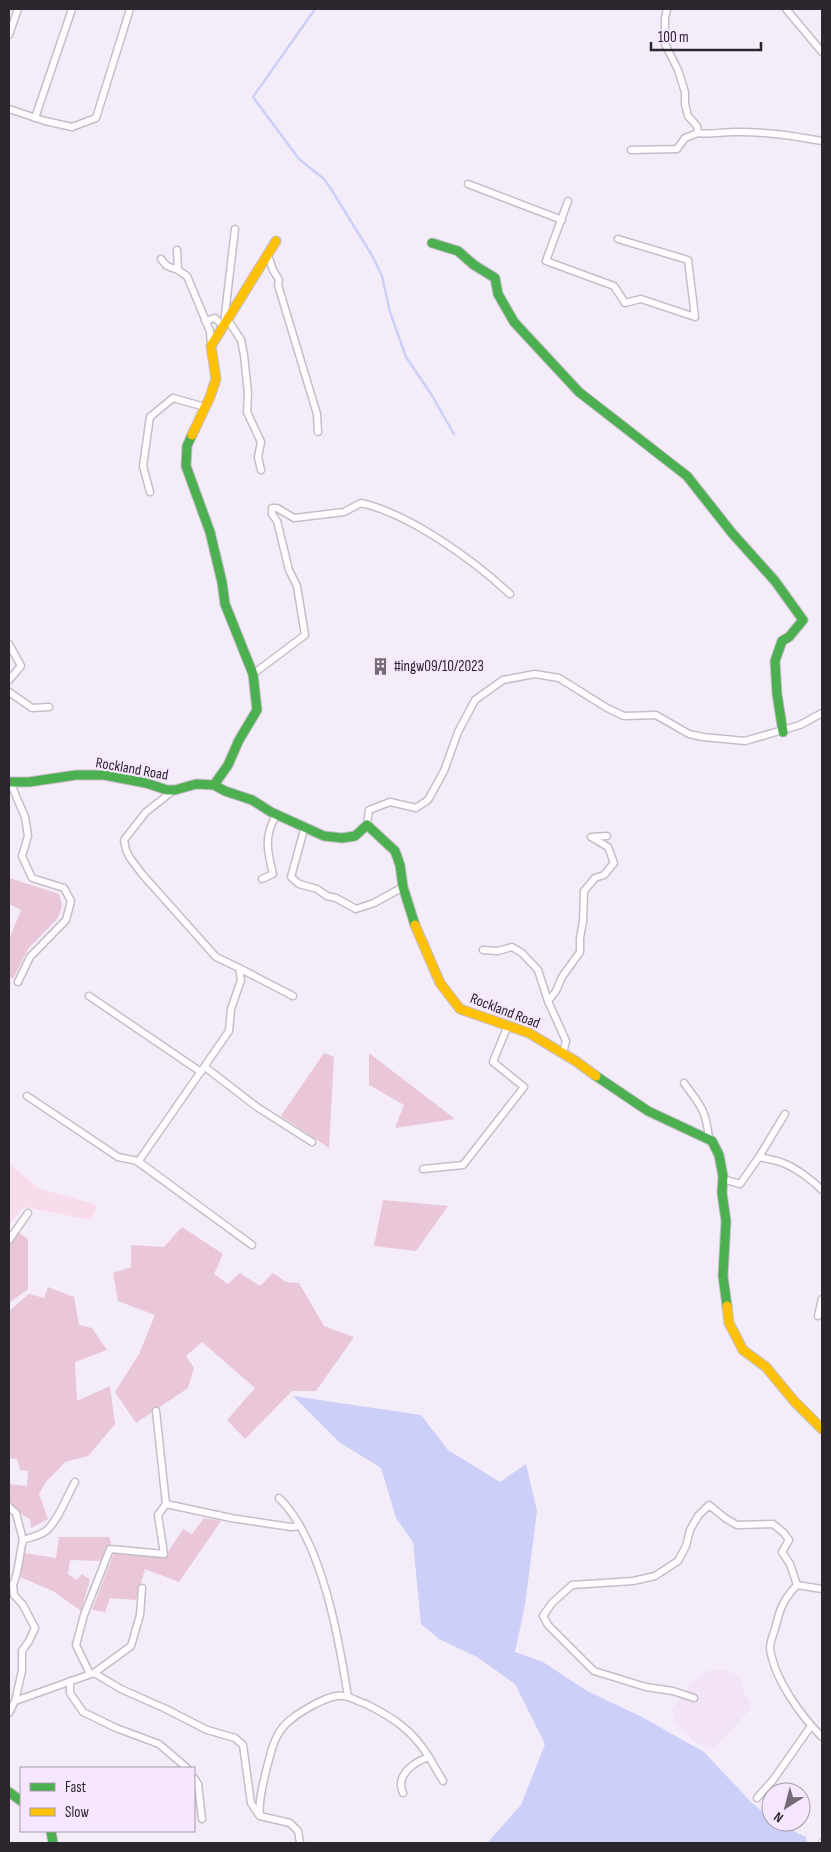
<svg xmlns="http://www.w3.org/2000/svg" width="831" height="1852" viewBox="0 0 831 1852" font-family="'Sofia Sans Condensed',sans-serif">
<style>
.built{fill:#f2e3f9}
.green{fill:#f8dceb}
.forest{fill:#e9c6d8}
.water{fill:#cccff8}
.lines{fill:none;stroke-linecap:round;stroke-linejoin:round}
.stream{stroke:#cccff8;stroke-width:2.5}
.street-casing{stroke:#c5bec8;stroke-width:9}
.fast-casing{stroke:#c5bec8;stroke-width:11}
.slow-casing{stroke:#c5bec8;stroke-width:11}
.street{stroke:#fefcfe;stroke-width:6}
.fast{stroke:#4caf50;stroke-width:9}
.slow{stroke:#ffc107;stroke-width:9}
.rail-casing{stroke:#cac8cb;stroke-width:4.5}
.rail{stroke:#f7e7fe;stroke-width:2.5;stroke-dasharray:8;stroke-linecap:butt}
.labels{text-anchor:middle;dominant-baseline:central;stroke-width:4.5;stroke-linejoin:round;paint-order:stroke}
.poi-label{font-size:15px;fill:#2b262e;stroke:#f7e7fe;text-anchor:start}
.street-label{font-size:15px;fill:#2b262e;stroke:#f7e7fe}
</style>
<rect width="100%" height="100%" fill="#f5ecf9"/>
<!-- built -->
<polygon class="built" points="709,1670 726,1670 739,1676 745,1694 752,1707 714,1749 696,1742 678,1726 671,1710 693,1682"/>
<!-- green -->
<polygon class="green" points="9,1164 38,1188 97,1205 91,1220 24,1207 9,1224"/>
<!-- forest -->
<g class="forest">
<polygon points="9,878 59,894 62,905 58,918 28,949 13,979 9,977 9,940 21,910 9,904"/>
<polygon points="324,1053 334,1057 329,1148 281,1116"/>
<polygon points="369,1053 455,1119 395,1128 404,1105 369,1085"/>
<polygon points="383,1200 448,1206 416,1251 374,1246"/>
<polygon points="182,1227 223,1254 214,1274 228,1284 240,1273 260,1286 273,1273 286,1282 299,1283 324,1326 354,1337 316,1391 292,1391 245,1439 227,1420 255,1388 202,1342 186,1356 194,1368 188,1388 136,1423 115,1392 139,1354 155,1315 118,1301 113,1273 131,1267 131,1245 164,1247"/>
<polygon points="18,1232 28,1239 28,1289 9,1303 9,1243"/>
<polygon points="48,1287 74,1297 79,1325 92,1328 107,1350 75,1362 77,1401 110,1386 115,1424 88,1456 65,1462 45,1483 39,1494 48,1519 31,1528 30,1519 22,1515 9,1501 9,1484 27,1486 28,1471 20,1470 17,1459 9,1458 9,1311 29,1294 44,1298"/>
<polygon points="204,1518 221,1521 179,1582 145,1569 136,1600 110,1598 105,1612 92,1610 114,1553 164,1558 183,1529 192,1534"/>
<polygon points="59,1537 109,1537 111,1543 100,1561 70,1560 68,1574 77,1580 82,1574 90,1580 81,1611 53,1591 20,1577 24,1553 56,1558"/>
</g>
<!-- water -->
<polygon class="water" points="293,1396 421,1415 448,1450 500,1482 526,1464 537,1511 525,1605 515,1652 543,1662 587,1691 642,1717 704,1752 752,1803 771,1819 771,1822 775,1822 806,1837 807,1843 487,1843 521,1805 545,1744 515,1684 477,1657 439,1639 421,1624 413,1542 396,1518 381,1468 339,1442"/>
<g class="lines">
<!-- stream -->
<polyline class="stream" points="315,9 253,97 299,159 324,179 331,189 373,257 382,276 390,312 406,357 431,394 454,434"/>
<defs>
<g id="street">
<path d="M 667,9 L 665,18 L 665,44 L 678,70 L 685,92 L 685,104 L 688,116 L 697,126 L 698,133 C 710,135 721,132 733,132 C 763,131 793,136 822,141"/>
<polyline points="786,9 822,52"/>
<polyline points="9,35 18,9"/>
<polyline points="9,109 45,121 72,127 96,118 130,9"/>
<polyline points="35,118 72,9"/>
<polyline points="631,150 677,149 685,138 698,133"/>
<polyline points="468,184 562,220"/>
<polyline points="568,201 546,261 614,286 625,303 641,299 695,317 688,260 618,239"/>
<polyline points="177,250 178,270"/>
<polyline points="268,255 273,270 279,280 278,285 317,414 318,432"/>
<polyline points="161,259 167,266 178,270 187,276 210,331 211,346"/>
<polyline points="228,320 241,340 244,355 248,393 247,412 261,442 258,457 261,470"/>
<polyline points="205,321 215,318 223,326"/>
<polyline points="224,323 235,229"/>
<polyline points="150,492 143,466 150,417 173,398 205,407"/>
<polyline points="9,644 21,666 9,680"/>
<path d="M 253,674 L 305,635 L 297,586 L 289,570 L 277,521 L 272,514 L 272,508 L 277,508 L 294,518 L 303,517 L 344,512 L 361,503 C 410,514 472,559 510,594"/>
<polyline points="9,692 32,708 49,707"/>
<polyline points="10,782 25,817 28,836 22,856 32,878 64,888 71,901 66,920 30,957 18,982"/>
<polyline points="367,825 369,810 390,802 416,808 428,800 444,771 458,732 475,700 503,680 535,674 559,678 607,708 624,716 656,715 689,734 703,737 745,741 800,725 822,713"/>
<polyline points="305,826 291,877 299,884 317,889 327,896 336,898 356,909 374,903 403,887"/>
<path d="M 262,879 L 273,874 C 267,850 264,837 276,815"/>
<polyline points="483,950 498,951 512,947 522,953 538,970 548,1001 566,1041 563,1053"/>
<polyline points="239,968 293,996"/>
<polyline points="89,996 201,1072"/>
<polyline points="548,1001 556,991 562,977 580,952 580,938 583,921 584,891 595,878 604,875 614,863 608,847 591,837 607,836"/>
<polyline points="205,1067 257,1107 312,1142"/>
<path d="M 684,1083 C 701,1106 706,1110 709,1139"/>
<polyline points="27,1096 118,1157 138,1161 252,1245 138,1162"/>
<path d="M 759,1157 C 767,1159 776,1160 783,1163 C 796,1168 812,1180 822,1190"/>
<polyline points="138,1162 229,1031 231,1009 241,980 239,968 216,957 142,874 130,858 126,850 124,840 146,812 174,790"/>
<polyline points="423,1169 463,1165 524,1087 493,1062 508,1025"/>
<polyline points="723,1179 740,1184 759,1157 785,1114"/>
<polyline points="9,1240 28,1213"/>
<polyline points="818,1316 822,1299"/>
<path d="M 279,1498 C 322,1540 339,1639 348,1697"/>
<polyline points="166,1504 231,1518 291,1527 300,1526"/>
<polyline points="9,1507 16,1513 23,1540"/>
<path d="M 822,1589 L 797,1585 C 782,1601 780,1609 775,1629 C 773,1635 770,1642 770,1648 C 774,1679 801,1716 822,1737"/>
<polyline points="94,1673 131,1646 140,1615 142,1588"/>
<polyline points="90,1674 76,1645 84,1615 110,1549 164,1554 158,1515 166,1504 156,1411"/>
<polyline points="70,1681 70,1693 83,1712 116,1728 159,1744 187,1768"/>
<polyline points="694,1698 673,1691 646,1687 594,1671 548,1625 543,1616 552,1603 572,1585 633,1581 655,1576 678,1561 686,1546 690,1530 698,1516 709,1505 725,1518 737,1525 773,1524 784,1533 789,1540 782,1552 790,1564 797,1585"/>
<polyline points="15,1701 94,1673 121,1689 166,1709 207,1730 235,1738 243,1745 251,1803 259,1815"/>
<path d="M 9,1713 L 15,1701 L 22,1671 L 22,1651 L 29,1641 L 35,1628 L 23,1605 L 14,1595 L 13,1584 C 18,1577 20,1550 23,1540 C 31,1537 39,1536 46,1531 C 58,1521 67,1496 75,1482"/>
<polyline points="429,1757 443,1781"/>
<polyline points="194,1778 198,1784 202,1819"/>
<polyline points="757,1798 773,1780 811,1726"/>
<path d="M 300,1843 L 298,1831 L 290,1823 L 260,1816 C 258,1801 263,1785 266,1771 C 276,1731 279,1724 315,1704 C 323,1700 335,1694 344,1696 C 351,1697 359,1702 366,1704 C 394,1718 412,1730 429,1757 C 414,1762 395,1775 403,1793"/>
</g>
<g id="fast">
<polyline points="432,243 458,251 474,265 495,278 498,294 514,322 579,392 687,476 732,533 775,581 803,620 789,637 782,641 775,661 777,694 783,732"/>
<polyline points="192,435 187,446 186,466 210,532 222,582 225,604 253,674 257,710 239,740 228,765 214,785"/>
<polyline points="9,782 29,782 76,775 104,775 146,783 167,790 175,790 196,784 214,785 225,791 252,800 271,812 324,836 342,838 355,836 367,825 395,851 400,865 403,887 415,925"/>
<polyline points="596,1076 648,1111 712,1141 719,1155 723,1176 722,1193 726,1221 723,1276 727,1306"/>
<polyline points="9,1792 21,1801"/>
<polyline points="51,1831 53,1843"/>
</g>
<g id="slow">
<polyline points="192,435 210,397 216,379 211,346 276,241"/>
<polyline points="415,925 440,983 460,1009 529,1033 577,1062 596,1076"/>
<polyline points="727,1306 729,1323 743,1350 766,1367 794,1401 822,1429"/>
</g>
</defs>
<!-- street casing -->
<use href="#street" class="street-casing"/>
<!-- fast casing -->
<use href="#fast" class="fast-casing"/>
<!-- slow casing -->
<use href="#slow" class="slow-casing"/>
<!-- street -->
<use href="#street" class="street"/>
<!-- fast -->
<use href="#fast" class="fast"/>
<!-- slow -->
<use href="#slow" class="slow"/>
<defs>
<polyline id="rail" points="819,1843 822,1839"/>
</defs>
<!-- rail casing -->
<use href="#rail" class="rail-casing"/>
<!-- rail -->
<use href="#rail" class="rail"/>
</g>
<!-- icons -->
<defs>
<symbol id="building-bare" viewBox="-9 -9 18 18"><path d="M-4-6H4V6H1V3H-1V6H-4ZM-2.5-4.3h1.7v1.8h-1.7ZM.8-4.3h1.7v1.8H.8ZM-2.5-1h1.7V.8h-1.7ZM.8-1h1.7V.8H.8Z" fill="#726b75" stroke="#f7e7fe" stroke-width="2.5" paint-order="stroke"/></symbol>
</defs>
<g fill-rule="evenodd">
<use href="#building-bare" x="368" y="654" width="25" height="25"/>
</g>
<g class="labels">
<!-- poi labels -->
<g class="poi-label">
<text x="394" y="666">#ingw09/10/2023</text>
</g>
<!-- street labels -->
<g class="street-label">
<text transform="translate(132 769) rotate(10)">Rockland Road</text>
<text transform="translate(505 1011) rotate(21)">Rockland Road</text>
</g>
</g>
<!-- border -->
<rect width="831" height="1852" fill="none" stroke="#2b262e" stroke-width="20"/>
<!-- legend -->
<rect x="20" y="1767" width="175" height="65" fill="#f7e7fe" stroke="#a59aab"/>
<rect x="30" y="1783" width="25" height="8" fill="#4caf50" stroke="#a59aab"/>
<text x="65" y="1792" font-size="15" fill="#2b262e">Fast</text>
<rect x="30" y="1808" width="25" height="8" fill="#ffc107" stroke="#a59aab"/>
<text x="65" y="1817" font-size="15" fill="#2b262e">Slow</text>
<!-- north arrow -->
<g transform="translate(786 1807) rotate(216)"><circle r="24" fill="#f7e7fe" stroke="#a59aab"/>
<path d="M0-4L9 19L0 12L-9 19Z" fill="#726b75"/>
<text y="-8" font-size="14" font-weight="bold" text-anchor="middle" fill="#2b262e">N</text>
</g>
<!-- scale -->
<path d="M651 42v8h110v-8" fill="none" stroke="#2b262e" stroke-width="2.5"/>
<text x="658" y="42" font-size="15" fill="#2b262e" stroke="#f7e7fe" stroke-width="4" paint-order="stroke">100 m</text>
</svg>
